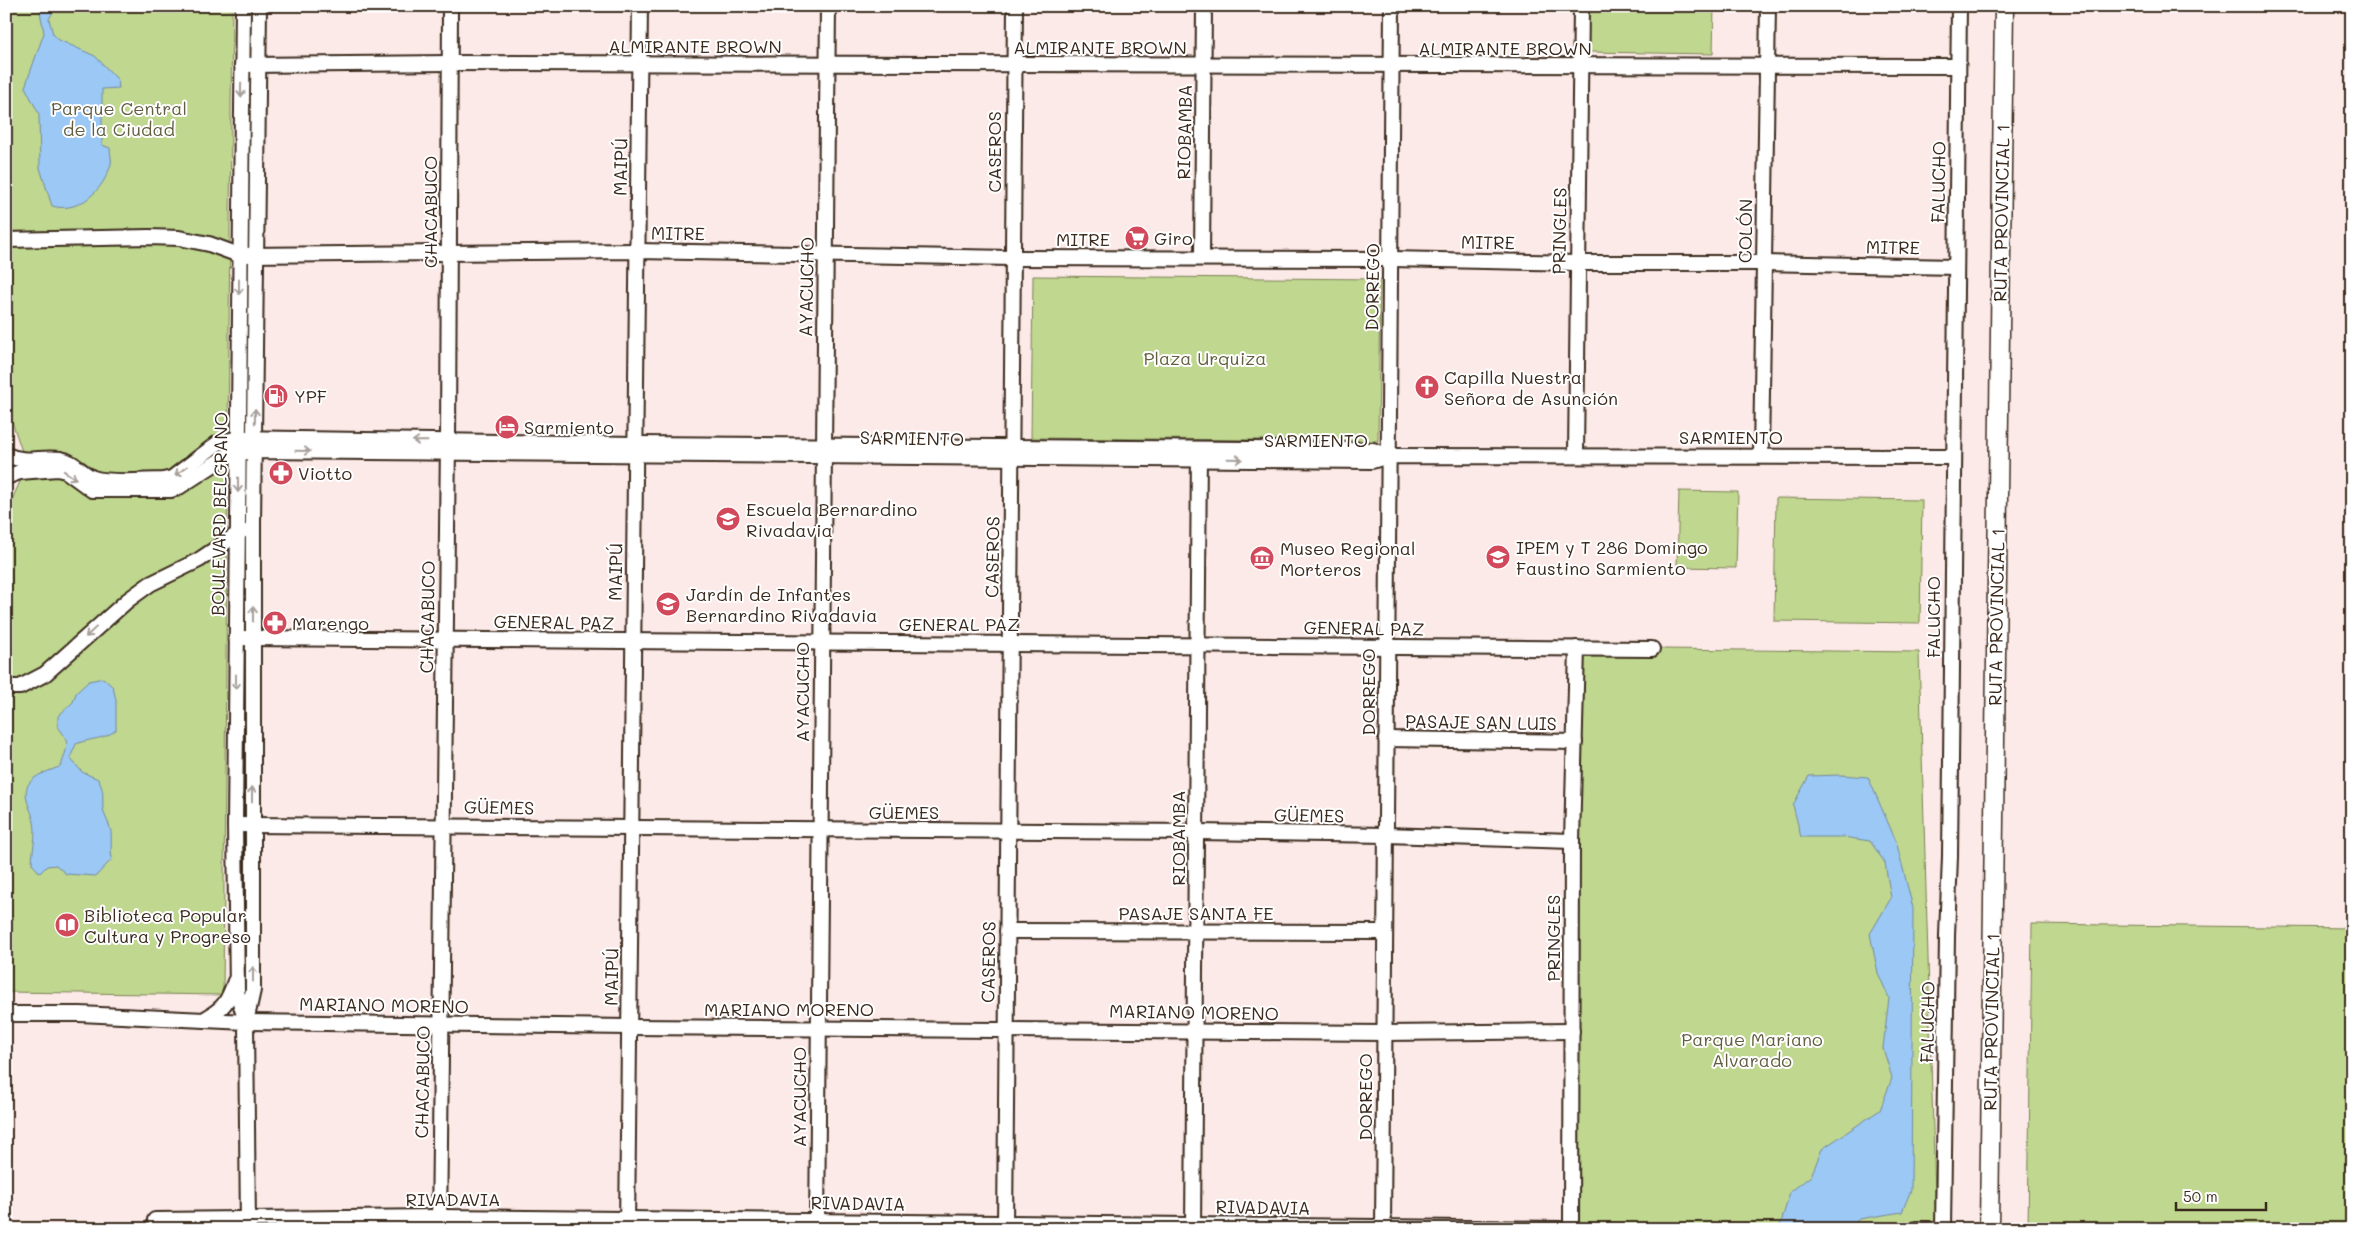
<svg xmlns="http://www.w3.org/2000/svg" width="2358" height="1235" viewBox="0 0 2358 1235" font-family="Mali,sans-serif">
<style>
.green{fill:#bfd78e;stroke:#7d8056}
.water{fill:#9bc8f5;stroke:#75899f}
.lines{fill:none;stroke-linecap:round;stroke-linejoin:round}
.minor-casing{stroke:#3b2a1e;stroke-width:18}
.major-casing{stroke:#3b2a1e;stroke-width:21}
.minor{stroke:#fff;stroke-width:14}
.major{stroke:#fff;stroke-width:18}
.oneway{stroke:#a79f9a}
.labels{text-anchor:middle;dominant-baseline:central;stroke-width:4;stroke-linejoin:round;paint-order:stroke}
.street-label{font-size:18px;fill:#3b2a1e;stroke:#fff}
.park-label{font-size:18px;fill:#635e40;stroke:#fff}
.poi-label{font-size:18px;fill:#3b2a1e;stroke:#fff;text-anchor:start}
</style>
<rect width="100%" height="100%" fill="#fceae8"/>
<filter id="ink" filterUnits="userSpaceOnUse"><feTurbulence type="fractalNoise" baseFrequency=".02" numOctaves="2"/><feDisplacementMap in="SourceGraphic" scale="10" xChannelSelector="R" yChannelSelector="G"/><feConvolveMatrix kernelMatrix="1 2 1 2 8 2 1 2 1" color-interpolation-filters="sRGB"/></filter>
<g filter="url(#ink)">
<!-- green -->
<g class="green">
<polygon points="6,6 232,6 223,995 6,992 6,513 27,466 6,404"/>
<polygon points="1587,6 1714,6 1713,54 1586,52"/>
<polygon points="1033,276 1380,279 1378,441 1031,438"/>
<polygon points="1679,491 1738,492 1736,568 1677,567"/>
<polygon points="1776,498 1922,500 1920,623 1774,621"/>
<polygon points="1577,648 1919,652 1936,1229 1571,1229"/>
<polygon points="2032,924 2352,928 2352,1229 2028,1229"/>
</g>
<!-- water -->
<g class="water">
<path d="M 39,6 L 56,6 L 49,19 L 53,34 L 59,40 L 95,56 L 118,80 L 119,88 L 102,89 L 102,145 L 110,148 C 110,153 112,159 111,164 C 104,189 80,214 52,206 L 40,168 L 39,114 L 25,87 L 44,33 Z"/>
<path d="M 103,678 L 113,687 L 116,700 L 116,730 C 104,740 90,738 76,744 L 70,758 L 82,772 L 98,779 C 105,792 102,795 103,809 C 104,816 110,824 111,832 C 112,841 110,849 112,859 L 96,876 L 66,874 L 56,865 L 47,866 L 40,873 L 32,864 C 32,850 37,836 34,822 C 32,810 22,797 28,785 C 34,774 51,771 61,766 C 67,748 71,742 58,727 L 58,716 L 73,702 L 76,693 L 89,681 Z"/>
<polygon points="1840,775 1868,777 1896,841 1913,908 1911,1190 1902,1212 1859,1219 1849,1229 1777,1229 1781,1223 1790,1192 1811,1176 1822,1149 1880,1110 1892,1078 1883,1048 1889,998 1878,973 1870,934 1891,898 1885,863 1870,841 1843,837 1801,837 1793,805 1809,776"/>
</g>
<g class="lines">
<defs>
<g id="minor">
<polyline points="243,6 235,825 237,992 245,1019"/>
<polyline points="242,65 450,63 1958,66"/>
<polyline points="6,240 149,237 179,238 209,244 239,255 638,251 1012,258 1391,259 1578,263 1764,263 1956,267"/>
<polyline points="1202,258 1204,6"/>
<path d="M 7,455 C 25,464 41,456 60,459 C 74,461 81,473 93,478 C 111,484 144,480 163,480 L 172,478 L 218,443 L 239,438 L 635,444 L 1373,450 L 1388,456"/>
<polyline points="1576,455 1581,6"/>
<polyline points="1761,456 1768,6"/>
<polyline points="6,477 20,472 57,469 66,471 92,490 171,490 179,487 230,454 254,451 1372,461 1388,456 1953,457"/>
<polyline points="236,638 1652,649"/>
<polyline points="6,687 20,687 45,674 128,600 150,584 199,560 242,531"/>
<polyline points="1386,739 1575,742"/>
<polyline points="235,825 1197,832 1386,835 1572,841"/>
<polyline points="1007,931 1385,932"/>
<polyline points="6,1014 80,1014 246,1022 629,1027 1384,1033 1572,1031"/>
<path d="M 205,1019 C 224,1008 228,1002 235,981"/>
<polyline points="155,1220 439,1217 1560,1229"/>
<polyline points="248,1229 246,1022 253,990 253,523 259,6"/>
<polyline points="439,1229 448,442 450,6"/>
<polyline points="627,1229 640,6"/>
<polyline points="817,1229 828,6"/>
<polyline points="1005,1229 1015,6"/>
<polyline points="1193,1229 1199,450"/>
<polyline points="1383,1229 1392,6"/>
<polyline points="1571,1229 1572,841 1577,648"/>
<polyline points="1917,1229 1943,1229"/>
<polyline points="1943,1229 1947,936 1950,856 1959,6"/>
</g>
<polyline id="major" points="1989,1229 2004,6"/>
</defs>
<!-- minor casing -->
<use href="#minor" class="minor-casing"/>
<!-- major casing -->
<use href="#major" class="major-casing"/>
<!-- minor -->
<use href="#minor" class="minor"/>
<!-- major -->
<use href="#major" class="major"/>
</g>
<!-- one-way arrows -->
<defs><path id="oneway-shaft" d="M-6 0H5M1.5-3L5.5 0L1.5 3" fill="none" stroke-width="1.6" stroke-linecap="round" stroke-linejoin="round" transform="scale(1.25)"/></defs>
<g class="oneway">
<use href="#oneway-shaft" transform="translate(241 90) rotate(91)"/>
<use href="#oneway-shaft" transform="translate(239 287) rotate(90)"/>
<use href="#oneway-shaft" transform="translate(255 416) rotate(-89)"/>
<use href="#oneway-shaft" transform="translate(420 441) rotate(-179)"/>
<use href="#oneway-shaft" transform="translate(303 451) rotate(1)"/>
<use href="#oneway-shaft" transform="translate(1235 459) rotate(1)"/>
<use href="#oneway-shaft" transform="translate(181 471) rotate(143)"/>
<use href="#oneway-shaft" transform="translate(70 475) rotate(34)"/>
<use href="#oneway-shaft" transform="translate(238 485) rotate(90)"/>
<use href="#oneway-shaft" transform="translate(253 614) rotate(-90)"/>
<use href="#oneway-shaft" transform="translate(91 632) rotate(137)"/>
<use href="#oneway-shaft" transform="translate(236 682) rotate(90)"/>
<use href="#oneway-shaft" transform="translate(252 794) rotate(-90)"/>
<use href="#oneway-shaft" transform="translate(253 974) rotate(-90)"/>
</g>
</g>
<!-- icons -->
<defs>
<symbol id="supermarket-disc" viewBox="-11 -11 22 22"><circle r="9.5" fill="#d1495b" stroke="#fff"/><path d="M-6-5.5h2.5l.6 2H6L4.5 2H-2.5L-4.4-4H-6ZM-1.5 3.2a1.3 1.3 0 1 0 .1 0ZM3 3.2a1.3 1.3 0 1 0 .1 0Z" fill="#fff"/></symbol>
<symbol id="church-disc" viewBox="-11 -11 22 22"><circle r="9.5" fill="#d1495b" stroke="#fff"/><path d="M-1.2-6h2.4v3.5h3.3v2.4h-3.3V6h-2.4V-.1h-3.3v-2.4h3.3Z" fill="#fff"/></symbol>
<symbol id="fuel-disc" viewBox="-11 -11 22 22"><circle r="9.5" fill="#d1495b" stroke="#fff"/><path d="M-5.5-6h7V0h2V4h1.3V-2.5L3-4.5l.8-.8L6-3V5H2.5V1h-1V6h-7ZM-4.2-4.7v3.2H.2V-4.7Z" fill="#fff"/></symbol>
<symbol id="hotel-disc" viewBox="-11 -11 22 22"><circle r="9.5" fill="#d1495b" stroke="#fff"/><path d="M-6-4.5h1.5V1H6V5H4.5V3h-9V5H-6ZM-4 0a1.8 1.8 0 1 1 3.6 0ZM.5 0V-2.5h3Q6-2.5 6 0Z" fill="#fff"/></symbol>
<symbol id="pharmacy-disc" viewBox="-11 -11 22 22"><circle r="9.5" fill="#d1495b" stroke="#fff"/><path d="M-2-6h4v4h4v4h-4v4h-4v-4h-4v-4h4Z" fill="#fff"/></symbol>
<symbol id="school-disc" viewBox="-11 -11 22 22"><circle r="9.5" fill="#d1495b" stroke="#fff"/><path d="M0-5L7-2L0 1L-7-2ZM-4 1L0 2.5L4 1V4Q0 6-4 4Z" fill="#fff"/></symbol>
<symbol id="museum-disc" viewBox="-11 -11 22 22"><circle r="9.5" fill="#d1495b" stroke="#fff"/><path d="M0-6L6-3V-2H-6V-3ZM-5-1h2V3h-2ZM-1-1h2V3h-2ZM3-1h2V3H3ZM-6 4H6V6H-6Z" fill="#fff"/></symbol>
<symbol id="library-disc" viewBox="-11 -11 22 22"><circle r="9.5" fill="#d1495b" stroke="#fff"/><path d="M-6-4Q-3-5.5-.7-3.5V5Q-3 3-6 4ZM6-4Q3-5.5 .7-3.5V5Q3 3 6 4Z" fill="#fff"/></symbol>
</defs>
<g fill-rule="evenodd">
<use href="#supermarket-disc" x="1123" y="224" width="28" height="28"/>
<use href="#church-disc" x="1413" y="373" width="28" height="28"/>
<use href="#fuel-disc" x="262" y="382" width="28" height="28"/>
<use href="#hotel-disc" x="493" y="413" width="28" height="28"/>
<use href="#pharmacy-disc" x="267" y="459" width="28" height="28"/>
<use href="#school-disc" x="714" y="505" width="28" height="28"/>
<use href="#school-disc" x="1484" y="543" width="28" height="28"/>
<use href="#museum-disc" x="1248" y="544" width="28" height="28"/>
<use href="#school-disc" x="654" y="590" width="28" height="28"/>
<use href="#pharmacy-disc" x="261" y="609" width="28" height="28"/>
<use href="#library-disc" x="53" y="911" width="28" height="28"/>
</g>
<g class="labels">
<!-- street labels -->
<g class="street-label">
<text x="695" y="46">ALMIRANTE BROWN</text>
<text x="1100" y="47">ALMIRANTE BROWN</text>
<text x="1505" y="48">ALMIRANTE BROWN</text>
<text transform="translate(1184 132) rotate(-89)">RIOBAMBA</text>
<text transform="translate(994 152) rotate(-90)">CASEROS</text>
<text transform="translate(620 167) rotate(-89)">MAIPÚ</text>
<text transform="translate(1938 182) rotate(-89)">FALUCHO</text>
<text transform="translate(430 212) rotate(-90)">CHACABUCO</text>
<text transform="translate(2001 213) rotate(-89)">RUTA PROVINCIAL 1</text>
<text transform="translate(1559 231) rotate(-89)">PRINGLES</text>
<text transform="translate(1745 231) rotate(-89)">COLÓN</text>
<text transform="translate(678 233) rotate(1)">MITRE</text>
<text x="1083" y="239">MITRE</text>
<text transform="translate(1488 242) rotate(1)">MITRE</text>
<text transform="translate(1893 247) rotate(1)">MITRE</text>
<text transform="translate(806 287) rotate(-89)">AYACUCHO</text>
<text transform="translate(1372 287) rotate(-89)">DORREGO</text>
<text x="1731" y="437">SARMIENTO</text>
<text transform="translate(912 438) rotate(1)">SARMIENTO</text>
<text x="1316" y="440">SARMIENTO</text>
<text transform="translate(219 514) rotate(-89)">BOULEVARD BELGRANO</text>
<text transform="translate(992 557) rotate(-89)">CASEROS</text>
<text transform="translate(615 572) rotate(-89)">MAIPÚ</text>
<text transform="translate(427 617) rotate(-89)">CHACABUCO</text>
<text transform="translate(1933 617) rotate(-90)">FALUCHO</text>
<text transform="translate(1996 617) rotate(-89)">RUTA PROVINCIAL 1</text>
<text transform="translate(554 622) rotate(1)">GENERAL PAZ</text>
<text x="959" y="624">GENERAL PAZ</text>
<text transform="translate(1364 628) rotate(1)">GENERAL PAZ</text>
<text transform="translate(802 692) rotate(-90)">AYACUCHO</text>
<text transform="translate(1368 692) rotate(-90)">DORREGO</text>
<text transform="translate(1481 722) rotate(1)">PASAJE SAN LUIS</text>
<text transform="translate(499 807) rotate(1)">GÜEMES</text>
<text x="904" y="812">GÜEMES</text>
<text transform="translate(1309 815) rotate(1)">GÜEMES</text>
<text transform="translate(1178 838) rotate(-90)">RIOBAMBA</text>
<text x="1196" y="913">PASAJE SANTA FE</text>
<text transform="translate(1553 938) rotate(-90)">PRINGLES</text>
<text transform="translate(988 962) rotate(-89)">CASEROS</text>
<text transform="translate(611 977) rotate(-89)">MAIPÚ</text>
<text transform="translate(384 1005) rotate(1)">MARIANO MORENO</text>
<text x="789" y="1009">MARIANO MORENO</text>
<text transform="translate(1194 1012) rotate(1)">MARIANO MORENO</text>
<text transform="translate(1927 1022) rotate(-89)">FALUCHO</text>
<text transform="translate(1991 1022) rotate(-89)">RUTA PROVINCIAL 1</text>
<text transform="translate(422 1082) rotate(-89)">CHACABUCO</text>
<text transform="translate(799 1097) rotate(-90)">AYACUCHO</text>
<text transform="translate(1365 1097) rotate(-90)">DORREGO</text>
<text x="453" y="1199">RIVADAVIA</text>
<text transform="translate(858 1203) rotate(1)">RIVADAVIA</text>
<text transform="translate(1263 1207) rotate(1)">RIVADAVIA</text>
</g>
<!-- park labels -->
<g class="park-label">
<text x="119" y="108">Parque Central<tspan x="119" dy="21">de la Ciudad</tspan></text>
<text x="1205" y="358">Plaza Urquiza</text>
<text x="1752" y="1039">Parque Mariano<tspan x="1752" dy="21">Alvarado</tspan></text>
</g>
<!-- poi labels -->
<g class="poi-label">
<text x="1154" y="238">Giro</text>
<text x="1444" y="377">Capilla Nuestra<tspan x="1444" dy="21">Señora de Asunción</tspan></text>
<text x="294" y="396">YPF</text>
<text x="524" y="427">Sarmiento</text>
<text x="298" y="473">Viotto</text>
<text x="746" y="509">Escuela Bernardino<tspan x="746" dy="21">Rivadavia</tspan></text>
<text x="1516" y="547">IPEM y T 286 Domingo<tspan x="1516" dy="21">Faustino Sarmiento</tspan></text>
<text x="1280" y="548">Museo Regional<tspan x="1280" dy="21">Morteros</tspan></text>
<text x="686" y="594">Jardín de Infantes<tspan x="686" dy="21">Bernardino Rivadavia</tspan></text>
<text x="292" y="623">Marengo</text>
<text x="84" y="915">Biblioteca Popular<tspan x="84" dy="21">Cultura y Progreso</tspan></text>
</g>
</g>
<!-- margin -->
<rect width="2358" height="1235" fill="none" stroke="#fff" stroke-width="25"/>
<rect x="12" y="12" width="2333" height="1210" fill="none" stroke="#3b2a1e" stroke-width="2" filter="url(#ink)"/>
<!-- scale -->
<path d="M2176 1202v8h90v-8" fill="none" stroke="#3b2a1e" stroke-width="2.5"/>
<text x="2183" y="1202" font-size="15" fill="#3b2a1e" stroke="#ffffff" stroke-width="4" paint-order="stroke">50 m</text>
</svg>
